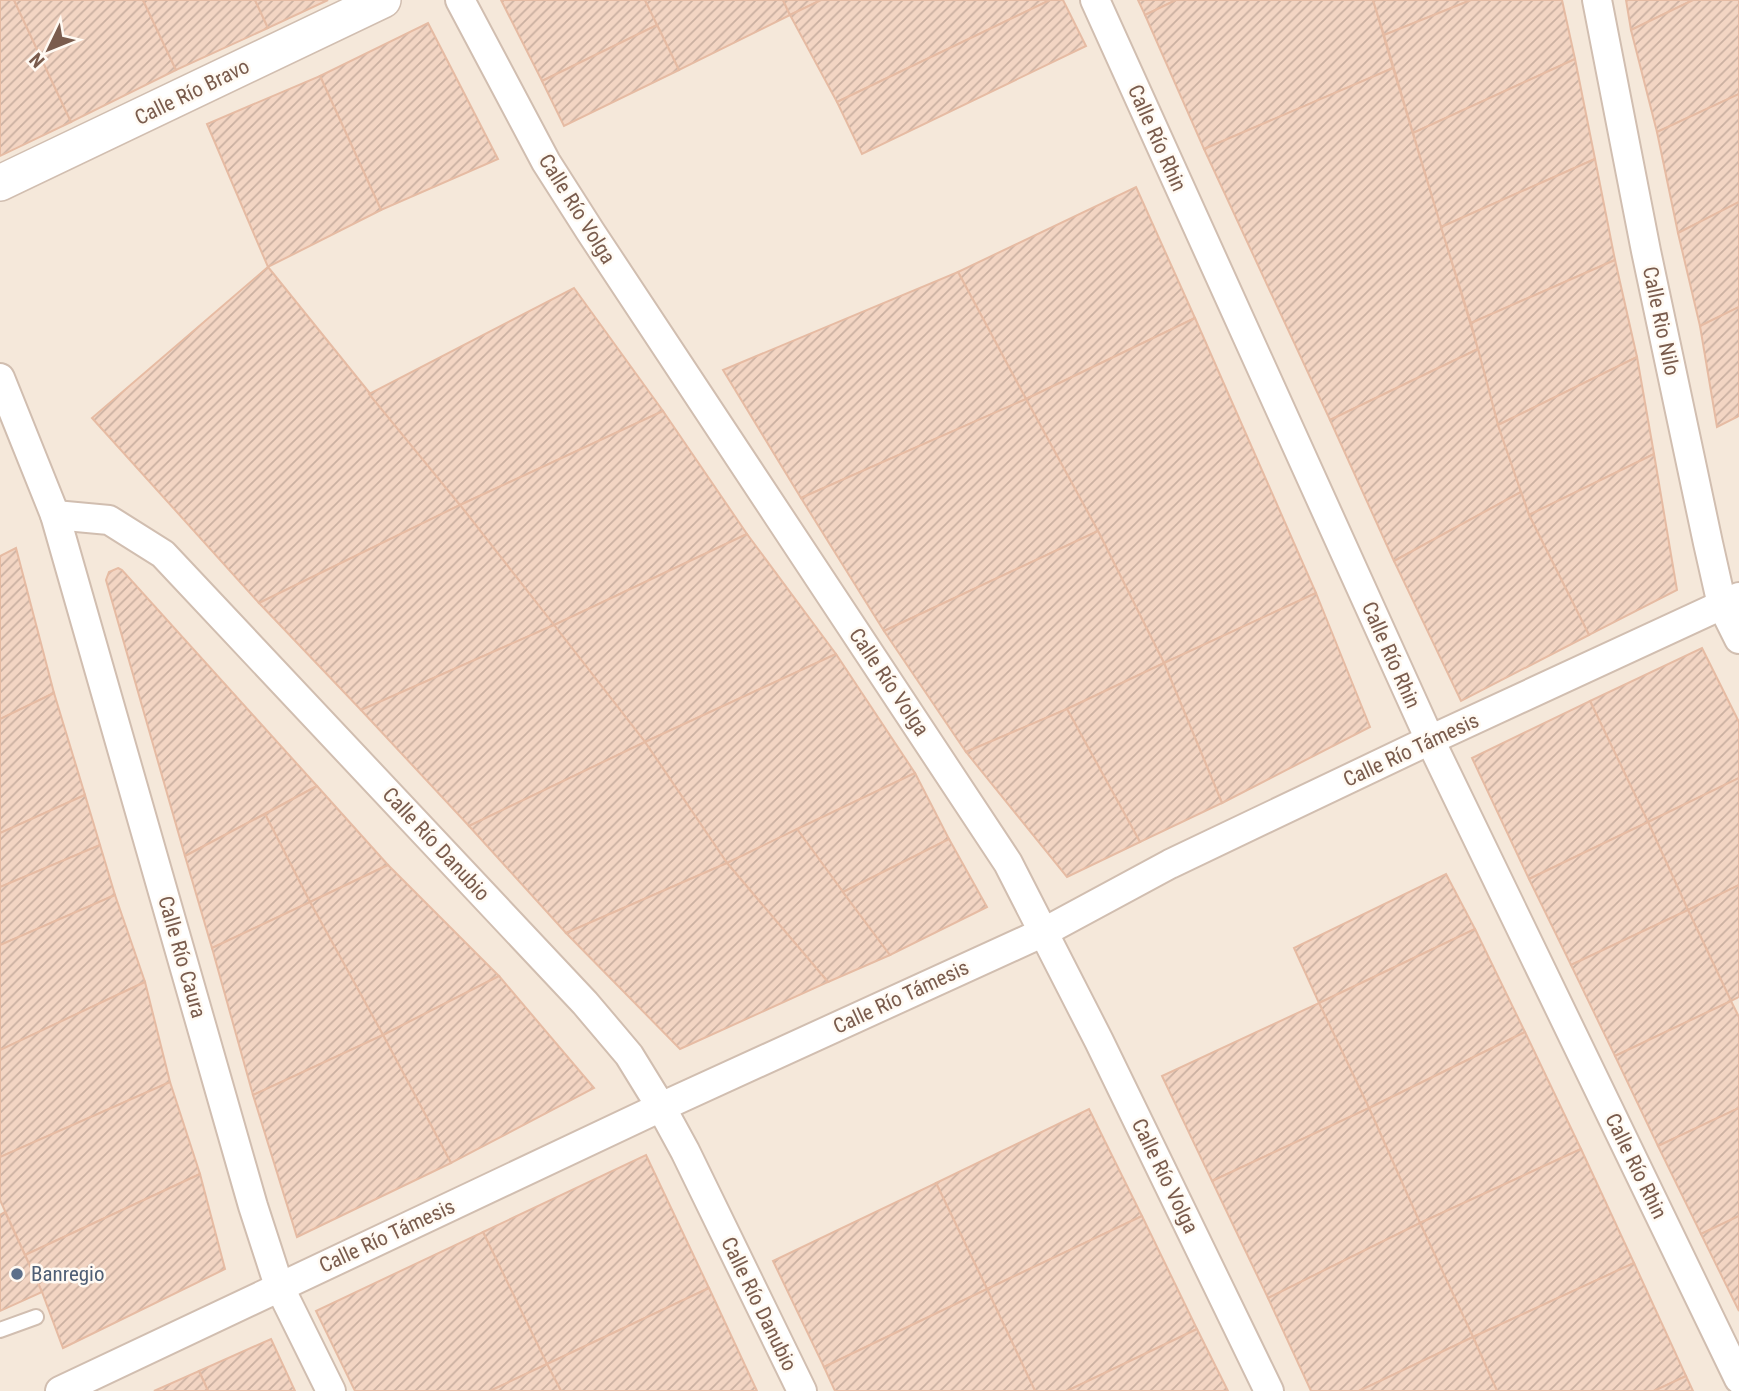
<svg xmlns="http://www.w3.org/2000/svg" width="1739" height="1391" viewBox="0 0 1739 1391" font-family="'Roboto Condensed',sans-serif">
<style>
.residential{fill:#f5e8da}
.building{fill:url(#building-hatch);stroke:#e6bba3;stroke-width:2}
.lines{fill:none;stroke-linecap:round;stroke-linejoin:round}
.service-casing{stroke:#d1beb0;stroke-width:18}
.minor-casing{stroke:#d1beb0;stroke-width:32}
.tertiary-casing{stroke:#d1beb0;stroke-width:38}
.service{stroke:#fff;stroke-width:14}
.minor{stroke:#fff;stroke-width:28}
.tertiary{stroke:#fff;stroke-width:35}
.service-dot{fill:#5c6f8a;stroke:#fffaf3;stroke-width:2.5}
.labels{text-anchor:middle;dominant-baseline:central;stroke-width:5;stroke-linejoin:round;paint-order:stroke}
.street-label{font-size:21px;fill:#7a5c4d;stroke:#fffaf3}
.service-label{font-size:21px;fill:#4e5e75;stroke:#fffaf3;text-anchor:start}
</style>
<defs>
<pattern id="building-hatch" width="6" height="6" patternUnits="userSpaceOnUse" patternTransform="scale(1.75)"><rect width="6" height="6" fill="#f3d5c3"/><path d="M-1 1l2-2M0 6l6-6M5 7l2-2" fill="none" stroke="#cab0a1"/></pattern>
</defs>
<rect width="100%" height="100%" fill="#fdf6ec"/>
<!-- residential -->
<rect class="residential" x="0" y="0" width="1739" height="1391"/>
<!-- building -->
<g class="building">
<polygon points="0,0 14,0 71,122 0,156"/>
<polygon points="14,0 143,0 176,70 71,122"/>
<polygon points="143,0 255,0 268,28 176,70"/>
<polygon points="255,0 328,0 268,28"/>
<polygon points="501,0 645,0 657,25 542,81"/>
<polygon points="645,0 783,0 790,15 679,70"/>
<polygon points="783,0 821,0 790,15"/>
<polygon points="821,0 1050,0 837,102 790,15"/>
<polygon points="1050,0 1063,0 1086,46 862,154 837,102"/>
<polygon points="1138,0 1176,0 1145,15"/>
<polygon points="1176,0 1373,0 1393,68 1204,149 1145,15"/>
<polygon points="1373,0 1471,0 1384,35"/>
<polygon points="1471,0 1562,0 1575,59 1413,133 1384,35"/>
<polygon points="1626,0 1693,0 1631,30"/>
<polygon points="1693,0 1739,0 1739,94 1657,132 1631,30"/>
<polygon points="428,23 498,159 381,210 320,76"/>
<polygon points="657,25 679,70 564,126 542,81"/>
<polygon points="1575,59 1595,159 1441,227 1413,133"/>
<polygon points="1393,68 1478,349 1330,420 1204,149"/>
<polygon points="320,76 381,210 268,267 207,124"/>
<polygon points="1739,94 1739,202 1678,233 1657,132"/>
<polygon points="1595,159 1615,260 1471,323 1441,227"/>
<polygon points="1136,187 1195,318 1026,399 958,272"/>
<polygon points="1739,202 1739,307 1700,326 1678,233"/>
<polygon points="1615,260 1637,357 1498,425 1471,323"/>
<polygon points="268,267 460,505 259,603 92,418"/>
<polygon points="958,272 1026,399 801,498 723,370"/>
<polygon points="574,288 663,411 460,505 369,394"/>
<polygon points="1739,307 1739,416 1717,427 1700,326"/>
<polygon points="1195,318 1316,593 1164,663 1098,531 1026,399"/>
<polygon points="1478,349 1498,425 1521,492 1394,561 1330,420"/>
<polygon points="1637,357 1654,454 1529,515 1498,425"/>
<polygon points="1026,399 1098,531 884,631 801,498"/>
<polygon points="663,411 747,534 554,625 460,505"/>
<polygon points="1654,454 1677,590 1589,635 1529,515"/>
<polygon points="1521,492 1529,515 1589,635 1461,701 1394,561"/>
<polygon points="460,505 554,625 361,710 259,603"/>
<polygon points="1098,531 1164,663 1067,709 966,752 884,631"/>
<polygon points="747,534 836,654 645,742 554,625"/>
<polygon points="16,548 54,693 0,719 0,556"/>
<polygon points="118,568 122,570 317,786 185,856 106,580 109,572"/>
<polygon points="1316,593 1370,727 1222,803 1164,663"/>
<polygon points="554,625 645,742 469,826 361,710"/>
<polygon points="1702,648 1739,722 1739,778 1648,822 1590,701"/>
<polygon points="836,654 915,773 727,863 645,742"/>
<polygon points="1164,663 1222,803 1140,842 1067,709"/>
<polygon points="54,693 85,795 0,833 0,719"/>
<polygon points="1590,701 1648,822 1529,879 1472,758"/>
<polygon points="1067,709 1140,842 1067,877 966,752"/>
<polygon points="645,742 727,863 566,933 469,826"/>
<polygon points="915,773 949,839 843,892 797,829"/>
<polygon points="1739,778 1739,885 1688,910 1648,822"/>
<polygon points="317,786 388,865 310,902 265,814"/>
<polygon points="85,795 100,845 0,887 0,833"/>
<polygon points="265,814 310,902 212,948 185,856"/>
<polygon points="1648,822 1688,910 1571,965 1529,879"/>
<polygon points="797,829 843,892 890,955 828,982 727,863"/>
<polygon points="949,839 987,907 890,955 843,892"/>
<polygon points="100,845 115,895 0,945 0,887"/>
<polygon points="727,863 828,982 680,1049 566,933"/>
<polygon points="388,865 499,976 383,1035 310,902"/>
<polygon points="1446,874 1475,929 1319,1003 1294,948"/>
<polygon points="1739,885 1739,997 1731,1001 1688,910"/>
<polygon points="115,895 145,982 0,1050 0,945"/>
<polygon points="310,902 383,1035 253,1095 212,948"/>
<polygon points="1688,910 1731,1001 1615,1056 1571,965"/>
<polygon points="1475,929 1525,1032 1369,1108 1319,1003"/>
<polygon points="499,976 594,1088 451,1163 383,1035"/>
<polygon points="145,982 170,1082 0,1157 0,1050"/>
<polygon points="1731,1001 1739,1017 1739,1108 1658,1146 1615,1056"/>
<polygon points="1319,1003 1369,1108 1212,1181 1162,1076"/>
<polygon points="1525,1032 1581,1149 1420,1223 1369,1108"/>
<polygon points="383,1035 451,1163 297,1237 253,1095"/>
<polygon points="170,1082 200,1174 25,1255 0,1200 0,1157"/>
<polygon points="1369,1108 1420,1223 1268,1298 1212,1181"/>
<polygon points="1739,1108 1739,1216 1701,1234 1658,1146"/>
<polygon points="1089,1109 1142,1216 987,1289 936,1183"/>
<polygon points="1581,1149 1634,1263 1473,1337 1420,1223"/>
<polygon points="646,1155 709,1288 547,1364 483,1232"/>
<polygon points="200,1174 225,1269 63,1348 42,1292 25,1255"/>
<polygon points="936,1183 987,1289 824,1367 773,1261"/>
<polygon points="5,1212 42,1292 0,1311 0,1215"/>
<polygon points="1142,1216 1197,1329 1067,1391 1035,1391 987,1289"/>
<polygon points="1739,1216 1739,1311 1701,1234"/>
<polygon points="1420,1223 1473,1337 1359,1391 1311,1391 1268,1298"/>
<polygon points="483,1232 547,1364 490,1391 355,1391 316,1311"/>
<polygon points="1634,1263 1686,1376 1654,1391 1497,1391 1473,1337"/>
<polygon points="709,1288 757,1391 561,1391 547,1364"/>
<polygon points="987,1289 1035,1391 835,1391 824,1367"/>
<polygon points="1197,1329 1228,1391 1067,1391"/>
<polygon points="1473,1337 1497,1391 1359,1391"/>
<polygon points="271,1339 295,1391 208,1391 199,1371"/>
<polygon points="547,1364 561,1391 490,1391"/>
<polygon points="199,1371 208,1391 154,1391"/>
<polygon points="1686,1376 1693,1391 1654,1391"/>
</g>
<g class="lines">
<defs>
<polyline id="service" points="0,1330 36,1317"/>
<g id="minor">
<polyline points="460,0 546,162 590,231 1008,863 1099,1041 1269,1391"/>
<polyline points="1095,0 1430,740 1739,1379"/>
<polyline points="1597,0 1646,251 1708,543 1722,605 1739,639"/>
<polyline points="0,378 55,515 253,1206 279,1286 331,1391"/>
<polyline points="55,515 109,520 163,554 585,1003 629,1055 661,1107 685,1151 802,1391"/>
<polyline points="60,1391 661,1107 1044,932 1170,864 1430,740 1739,597"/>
</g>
<polyline id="tertiary" points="0,183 383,0"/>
</defs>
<!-- service casing -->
<use href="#service" class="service-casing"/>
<!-- minor casing -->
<use href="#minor" class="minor-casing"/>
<!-- tertiary casing -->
<use href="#tertiary" class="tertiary-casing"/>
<!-- service -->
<use href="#service" class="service"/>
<!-- minor -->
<use href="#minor" class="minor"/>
<!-- tertiary -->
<use href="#tertiary" class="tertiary"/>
</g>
<!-- markers -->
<circle class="service-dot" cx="17" cy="1274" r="7"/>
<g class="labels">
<!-- street labels -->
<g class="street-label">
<text transform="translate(192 92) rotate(-26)">Calle Río Bravo</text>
<text transform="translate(1157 138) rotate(66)">Calle Río Rhin</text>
<text transform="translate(577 209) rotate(58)">Calle Río Volga</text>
<text transform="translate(1661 321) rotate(78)">Calle Rio Nilo</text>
<text transform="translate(1391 655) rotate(66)">Calle Río Rhin</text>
<text transform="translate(889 682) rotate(56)">Calle Río Volga</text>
<text transform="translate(1411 750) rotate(-25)">Calle Río Támesis</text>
<text transform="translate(436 844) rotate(47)">Calle Río Danubio</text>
<text transform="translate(182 957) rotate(74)">Calle Río Caura</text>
<text transform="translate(901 997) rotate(-25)">Calle Río Támesis</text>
<text transform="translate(1636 1166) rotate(64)">Calle Río Rhin</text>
<text transform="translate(1165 1176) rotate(64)">Calle Río Volga</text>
<text transform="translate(387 1236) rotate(-25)">Calle Río Támesis</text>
<text transform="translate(759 1304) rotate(64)">Calle Río Danubio</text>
</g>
<!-- service labels -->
<g class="service-label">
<text x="31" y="1274">Banregio</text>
</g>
</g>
<!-- north arrow -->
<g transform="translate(49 49) rotate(227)" stroke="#fffaf3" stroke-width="5" paint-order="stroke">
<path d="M0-5L12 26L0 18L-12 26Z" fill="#7a5c4d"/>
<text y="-10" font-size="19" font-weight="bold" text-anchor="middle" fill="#7a5c4d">N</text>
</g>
</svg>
